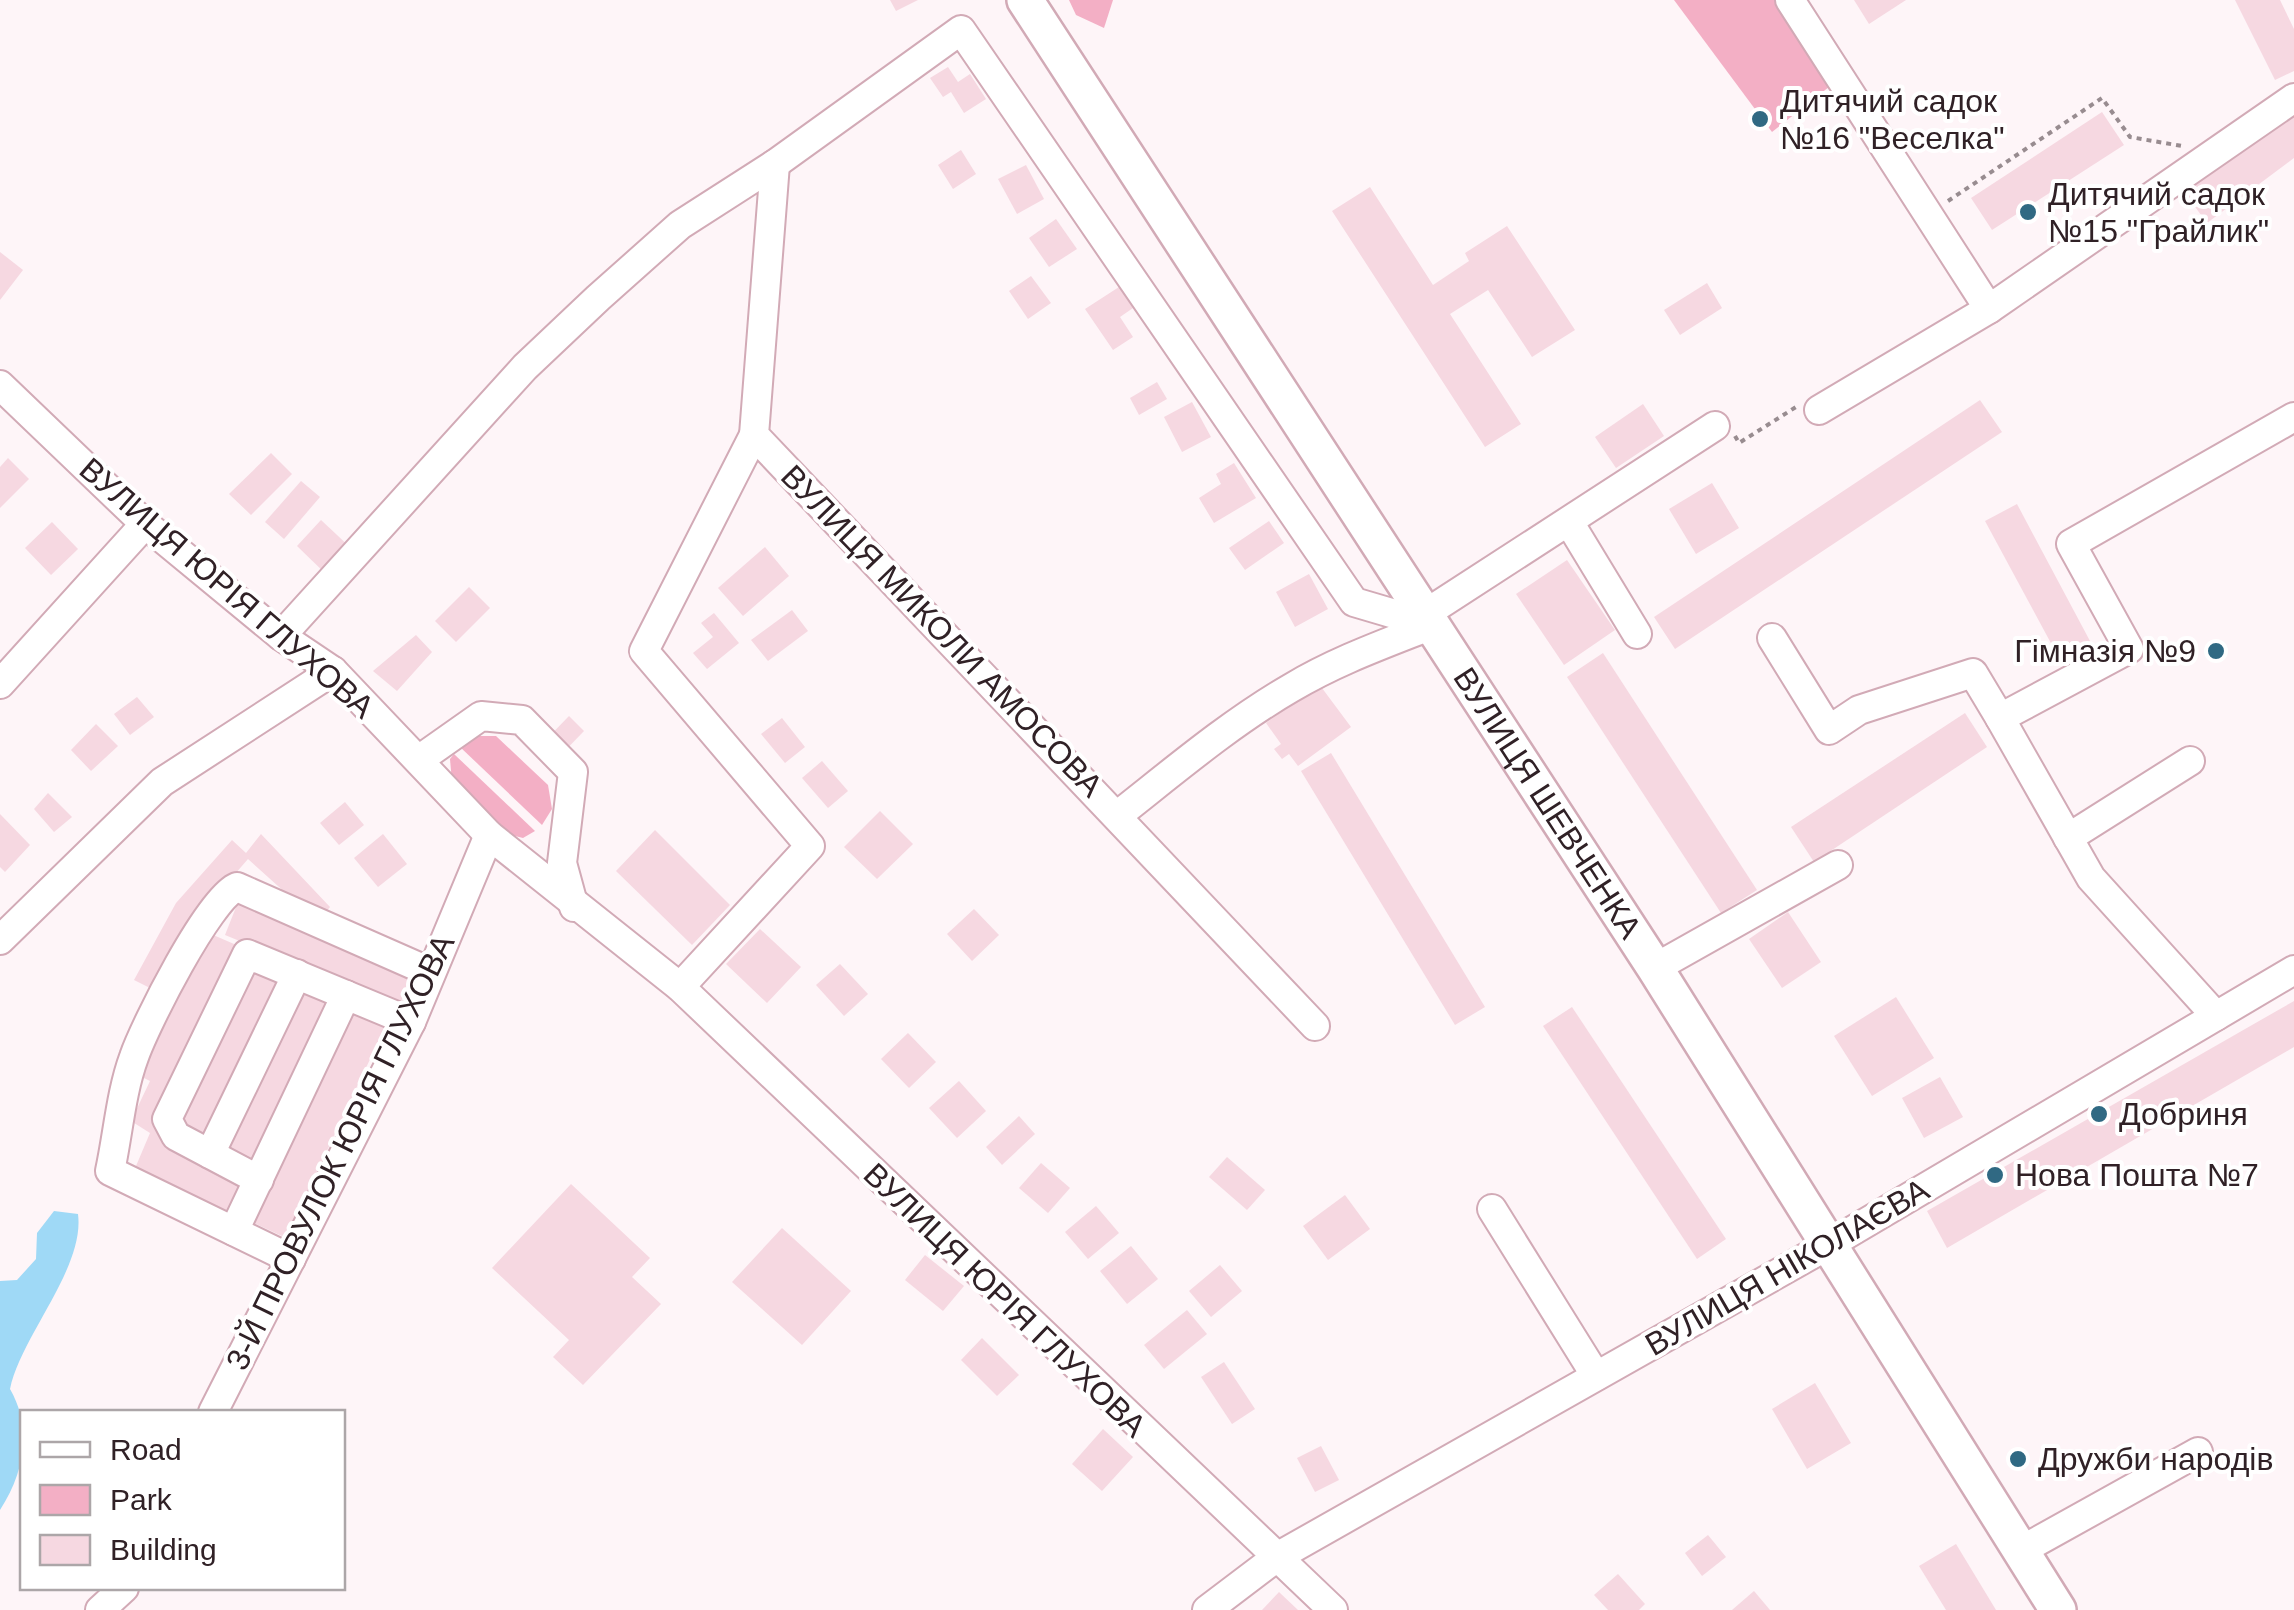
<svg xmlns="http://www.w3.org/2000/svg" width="2294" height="1610" viewBox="0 0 2294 1610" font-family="Helvetica,sans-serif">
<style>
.green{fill:#f3afc5}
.water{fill:#9fd9f6}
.building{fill:#f6d8e1}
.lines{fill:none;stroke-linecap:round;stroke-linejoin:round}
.minor-casing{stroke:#d2aab6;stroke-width:32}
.major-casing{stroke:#d2aab6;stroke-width:40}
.path{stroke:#988c90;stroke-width:4;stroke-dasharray:5 5;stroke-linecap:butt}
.minor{stroke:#fff;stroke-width:28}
.major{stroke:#fff;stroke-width:35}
.poi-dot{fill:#306983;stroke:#fff;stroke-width:4}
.labels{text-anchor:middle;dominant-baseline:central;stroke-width:8;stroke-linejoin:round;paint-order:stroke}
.poi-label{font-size:32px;fill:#302126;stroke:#fff;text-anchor:start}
.street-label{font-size:32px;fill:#302126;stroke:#fff}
</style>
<rect width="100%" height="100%" fill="#fef5f8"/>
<!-- green -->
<g class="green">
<polygon points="1069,0 1113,0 1104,28 1076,15"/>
<polygon points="1674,0 1782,0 1834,83 1772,132"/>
<polygon points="476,736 496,736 548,785 552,809 542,825 459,746"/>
<polygon points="454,754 535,831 523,838 507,834 452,782 450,759"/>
</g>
<!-- water -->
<path class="water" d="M 54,1211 L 78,1214 C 85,1268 21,1336 10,1389 C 33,1429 24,1473 0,1510 L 0,1281 L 17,1280 L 36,1259 L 37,1233 Z"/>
<!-- building -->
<g class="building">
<polygon points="890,0 918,0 896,11"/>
<polygon points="1854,0 1906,0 1869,24"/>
<polygon points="2235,0 2280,0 2294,29 2294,71 2275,80"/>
<polygon points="948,67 958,82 970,74 986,99 964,113 951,92 943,97 930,78"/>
<polygon points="2294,110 2294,158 2207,223 2184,192"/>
<polygon points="2102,112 2124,145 1992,230 1971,198"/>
<polygon points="961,150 976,174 953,189 938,165"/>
<polygon points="1026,165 1044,199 1017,214 998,179"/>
<polygon points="1370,187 1433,285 1469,261 1465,253 1507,226 1575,330 1532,357 1488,290 1450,314 1521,424 1485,447 1332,211"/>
<polygon points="1056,219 1077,249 1049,267 1029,238"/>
<polygon points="0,252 23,270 0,300"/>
<polygon points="1031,276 1051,303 1028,319 1009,291"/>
<polygon points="1707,283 1722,308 1680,335 1664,310"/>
<polygon points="1119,287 1133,308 1120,317 1133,337 1113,350 1085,309"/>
<polygon points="1157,382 1167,399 1139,415 1130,398"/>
<polygon points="1980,400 2002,432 1675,649 1654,617"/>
<polygon points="1192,402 1211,437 1182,452 1164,417"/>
<polygon points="1643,404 1664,436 1616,468 1595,437"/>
<polygon points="271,453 292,474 251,515 229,494"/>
<polygon points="8,458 29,479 0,508 0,467"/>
<polygon points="1234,463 1256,498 1214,523 1199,498 1221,484 1216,474"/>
<polygon points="301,481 320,497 284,539 265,522"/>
<polygon points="1712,483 1739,528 1696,554 1669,509"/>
<polygon points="2017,504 2098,656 2067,673 1985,521"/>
<polygon points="321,520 353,550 328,576 297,546"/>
<polygon points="1269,521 1284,543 1245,570 1229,548"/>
<polygon points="52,522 78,549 51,575 25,548"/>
<polygon points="765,547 789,576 743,616 718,588"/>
<polygon points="1567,560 1615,630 1564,665 1516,594"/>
<polygon points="1309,574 1328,609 1295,627 1276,592"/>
<polygon points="469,587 490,608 456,642 435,621"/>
<polygon points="792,610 808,631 768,661 751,640"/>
<polygon points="714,613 739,643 707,669 693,653 713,637 701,623"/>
<polygon points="416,635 432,652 397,691 373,671"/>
<polygon points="1603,653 1757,890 1721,913 1567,677"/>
<polygon points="1319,684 1351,727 1298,766 1289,754 1282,759 1274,749 1281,744 1266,723"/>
<polygon points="137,697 154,717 130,735 114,714"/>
<polygon points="1965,713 1987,747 1814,862 1791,827"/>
<polygon points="569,716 584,731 554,762 539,747"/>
<polygon points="782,718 805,747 785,763 761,734"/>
<polygon points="96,724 118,746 91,771 71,750"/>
<polygon points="1331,753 1485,1007 1455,1025 1301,771"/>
<polygon points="822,761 848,791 828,808 802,778"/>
<polygon points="48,793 72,817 54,832 34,809"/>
<polygon points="345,802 364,825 339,845 320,823"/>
<polygon points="880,811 913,844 877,879 844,847"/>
<polygon points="0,814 30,845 5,872 0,867"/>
<polygon points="655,830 730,905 692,945 616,871"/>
<polygon points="261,834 330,907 318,922 248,859 196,919 154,990 134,980 176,903 232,840 246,853"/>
<polygon points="383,834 407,864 378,887 354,858"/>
<polygon points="240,897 414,969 399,1007 225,935"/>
<polygon points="974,909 999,935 972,961 947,934"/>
<polygon points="1788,912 1821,962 1782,988 1749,939"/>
<polygon points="760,929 801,967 767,1003 726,964"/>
<polygon points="204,931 241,947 155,1129 251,1185 233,1218 136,1166 150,1133 131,1121 150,1081 134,1073"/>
<polygon points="252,964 287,981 205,1139 188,1129 177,1111"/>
<polygon points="840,964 868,994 844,1016 816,985"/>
<polygon points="300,981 335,997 259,1169 224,1153"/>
<polygon points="1896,997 1934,1058 1872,1096 1834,1036"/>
<polygon points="2294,1001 2294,1047 1947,1248 1927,1211"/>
<polygon points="352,1004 388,1021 286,1238 250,1221"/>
<polygon points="1572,1007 1726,1239 1697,1259 1543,1026"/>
<polygon points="908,1033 936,1062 909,1088 881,1059"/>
<polygon points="1940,1077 1963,1117 1924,1138 1902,1098"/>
<polygon points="959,1081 986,1111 957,1138 929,1108"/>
<polygon points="1019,1116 1035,1134 1002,1165 986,1147"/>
<polygon points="1227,1157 1265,1190 1247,1210 1209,1177"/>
<polygon points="1041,1163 1070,1188 1048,1213 1019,1188"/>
<polygon points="571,1184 650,1258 632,1277 661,1304 583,1385 553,1357 569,1340 492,1268"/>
<polygon points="1345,1195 1370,1229 1328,1260 1303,1226"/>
<polygon points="1096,1206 1119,1233 1088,1259 1065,1232"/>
<polygon points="782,1228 851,1291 802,1345 732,1282"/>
<polygon points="1131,1246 1158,1279 1127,1304 1100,1271"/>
<polygon points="925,1255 964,1286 943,1311 905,1280"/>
<polygon points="1220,1265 1242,1291 1211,1317 1189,1291"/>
<polygon points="1187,1310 1207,1334 1164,1369 1144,1345"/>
<polygon points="982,1338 1019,1375 997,1396 961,1360"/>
<polygon points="1224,1362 1255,1409 1232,1424 1201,1377"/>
<polygon points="1815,1383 1851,1443 1807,1469 1772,1409"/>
<polygon points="1103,1429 1133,1457 1102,1491 1072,1464"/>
<polygon points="1321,1446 1339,1480 1315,1492 1297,1458"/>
<polygon points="1708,1535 1726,1557 1702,1576 1685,1553"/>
<polygon points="1956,1544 1996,1610 1946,1610 1919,1566"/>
<polygon points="1618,1574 1645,1604 1639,1610 1608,1610 1594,1595"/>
<polygon points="1754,1591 1770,1610 1732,1610"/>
<polygon points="1279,1592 1298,1610 1262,1610"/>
</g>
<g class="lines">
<defs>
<g id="minor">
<polyline points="1790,0 1989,309"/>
<polyline points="775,164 754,435 1315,1026"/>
<polyline points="0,385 145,524 281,636 333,671 489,835 680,987 1333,1610"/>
<polyline points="1819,410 1989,309 2294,98"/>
<polyline points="1569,522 1637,634"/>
<polyline points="1425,614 1715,426"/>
<polyline points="281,636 525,367 598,298 680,225 775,164 961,30 1354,602 1432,625"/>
<polyline points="1772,638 1829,730 1859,710 1973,673 2000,718"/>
<polyline points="0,684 145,524"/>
<polyline points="420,759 481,716 522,720 573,772 562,863 574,907"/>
<path d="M 1118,815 C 1174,771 1229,724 1291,688 C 1336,661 1384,644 1432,625"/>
<polyline points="2068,838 2190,761"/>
<polyline points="0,940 162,782 333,671"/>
<polyline points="1655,968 1838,865"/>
<polyline points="680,987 810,846 644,651 754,435"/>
<polyline points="2216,1016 2091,878 2000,718 2129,649 2071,544 2294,417"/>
<polyline points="210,1154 297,974"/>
<polyline points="259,1180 176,1136 167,1119 247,954 411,1022"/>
<polyline points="1492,1209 1596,1376"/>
<polyline points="234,1231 346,995"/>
<path d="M 291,1259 L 110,1171 C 118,1134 121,1092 134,1057 C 145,1025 209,898 237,887 L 430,972"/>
<polyline points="213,1412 411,1022 489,835"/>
<polyline points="2020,1551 2198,1452"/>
<polyline points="100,1610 124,1588"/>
<polyline points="1207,1610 1277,1557 1830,1244 2294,970"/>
</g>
<g id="major">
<path id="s1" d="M 1025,0 L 1655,968 L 2058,1610"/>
</g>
</defs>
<!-- minor casing -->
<use href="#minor" class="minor-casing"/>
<!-- major casing -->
<use href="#major" class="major-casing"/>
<!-- path -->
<g class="path">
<polyline points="1948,201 2102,98 2130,137 2182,146"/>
<polyline points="1735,436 1739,443 1796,407"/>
</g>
<!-- minor -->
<use href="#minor" class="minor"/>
<!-- major -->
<use href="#major" class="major"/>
</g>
<!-- markers -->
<g class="poi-dot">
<circle cx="1760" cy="119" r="10"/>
<circle cx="2028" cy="212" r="10"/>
<circle cx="2216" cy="651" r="10"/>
<circle cx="2099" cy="1114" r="10"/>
<circle cx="1995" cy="1175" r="10"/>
<circle cx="2018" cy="1459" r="10"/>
</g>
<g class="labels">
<!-- poi labels -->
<g class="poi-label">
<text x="1780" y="101">Дитячий садок<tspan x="1780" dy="37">№16 "Веселка"</tspan></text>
<text x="2048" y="194">Дитячий садок<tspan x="2048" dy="37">№15 "Грайлик"</tspan></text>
<text x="2196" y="651" text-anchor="end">Гімназія №9</text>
<text x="2119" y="1114">Добриня</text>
<text x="2015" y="1175">Нова Пошта №7</text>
<text x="2038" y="1459">Дружби народів</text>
</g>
<!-- street labels -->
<g class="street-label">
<text transform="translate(227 588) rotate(41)">ВУЛИЦЯ ЮРІЯ ГЛУХОВА</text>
<text transform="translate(942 631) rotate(46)">ВУЛИЦЯ МИКОЛИ АМОСОВА</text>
<text stroke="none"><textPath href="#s1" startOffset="958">ВУЛИЦЯ ШЕВЧЕНКА</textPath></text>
<text transform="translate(340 1152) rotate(-64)">3-Й ПРОВУЛОК ЮРІЯ ГЛУХОВА</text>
<text transform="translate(1787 1267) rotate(-30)">ВУЛИЦЯ НІКОЛАЄВА</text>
<text transform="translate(1005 1300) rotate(44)">ВУЛИЦЯ ЮРІЯ ГЛУХОВА</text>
</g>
</g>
<!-- legend -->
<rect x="20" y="1410" width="325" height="180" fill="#ffffff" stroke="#aca6a8" stroke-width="2.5"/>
<rect x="40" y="1442" width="50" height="15" fill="#ffffff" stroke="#aca6a8" stroke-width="2.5"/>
<text x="110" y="1460" font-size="30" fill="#302126">Road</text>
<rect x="40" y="1485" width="50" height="30" fill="#f3afc5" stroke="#aca6a8" stroke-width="2.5"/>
<text x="110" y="1510" font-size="30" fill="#302126">Park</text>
<rect x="40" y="1535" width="50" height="30" fill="#f6d8e1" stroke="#aca6a8" stroke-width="2.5"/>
<text x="110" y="1560" font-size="30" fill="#302126">Building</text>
</svg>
